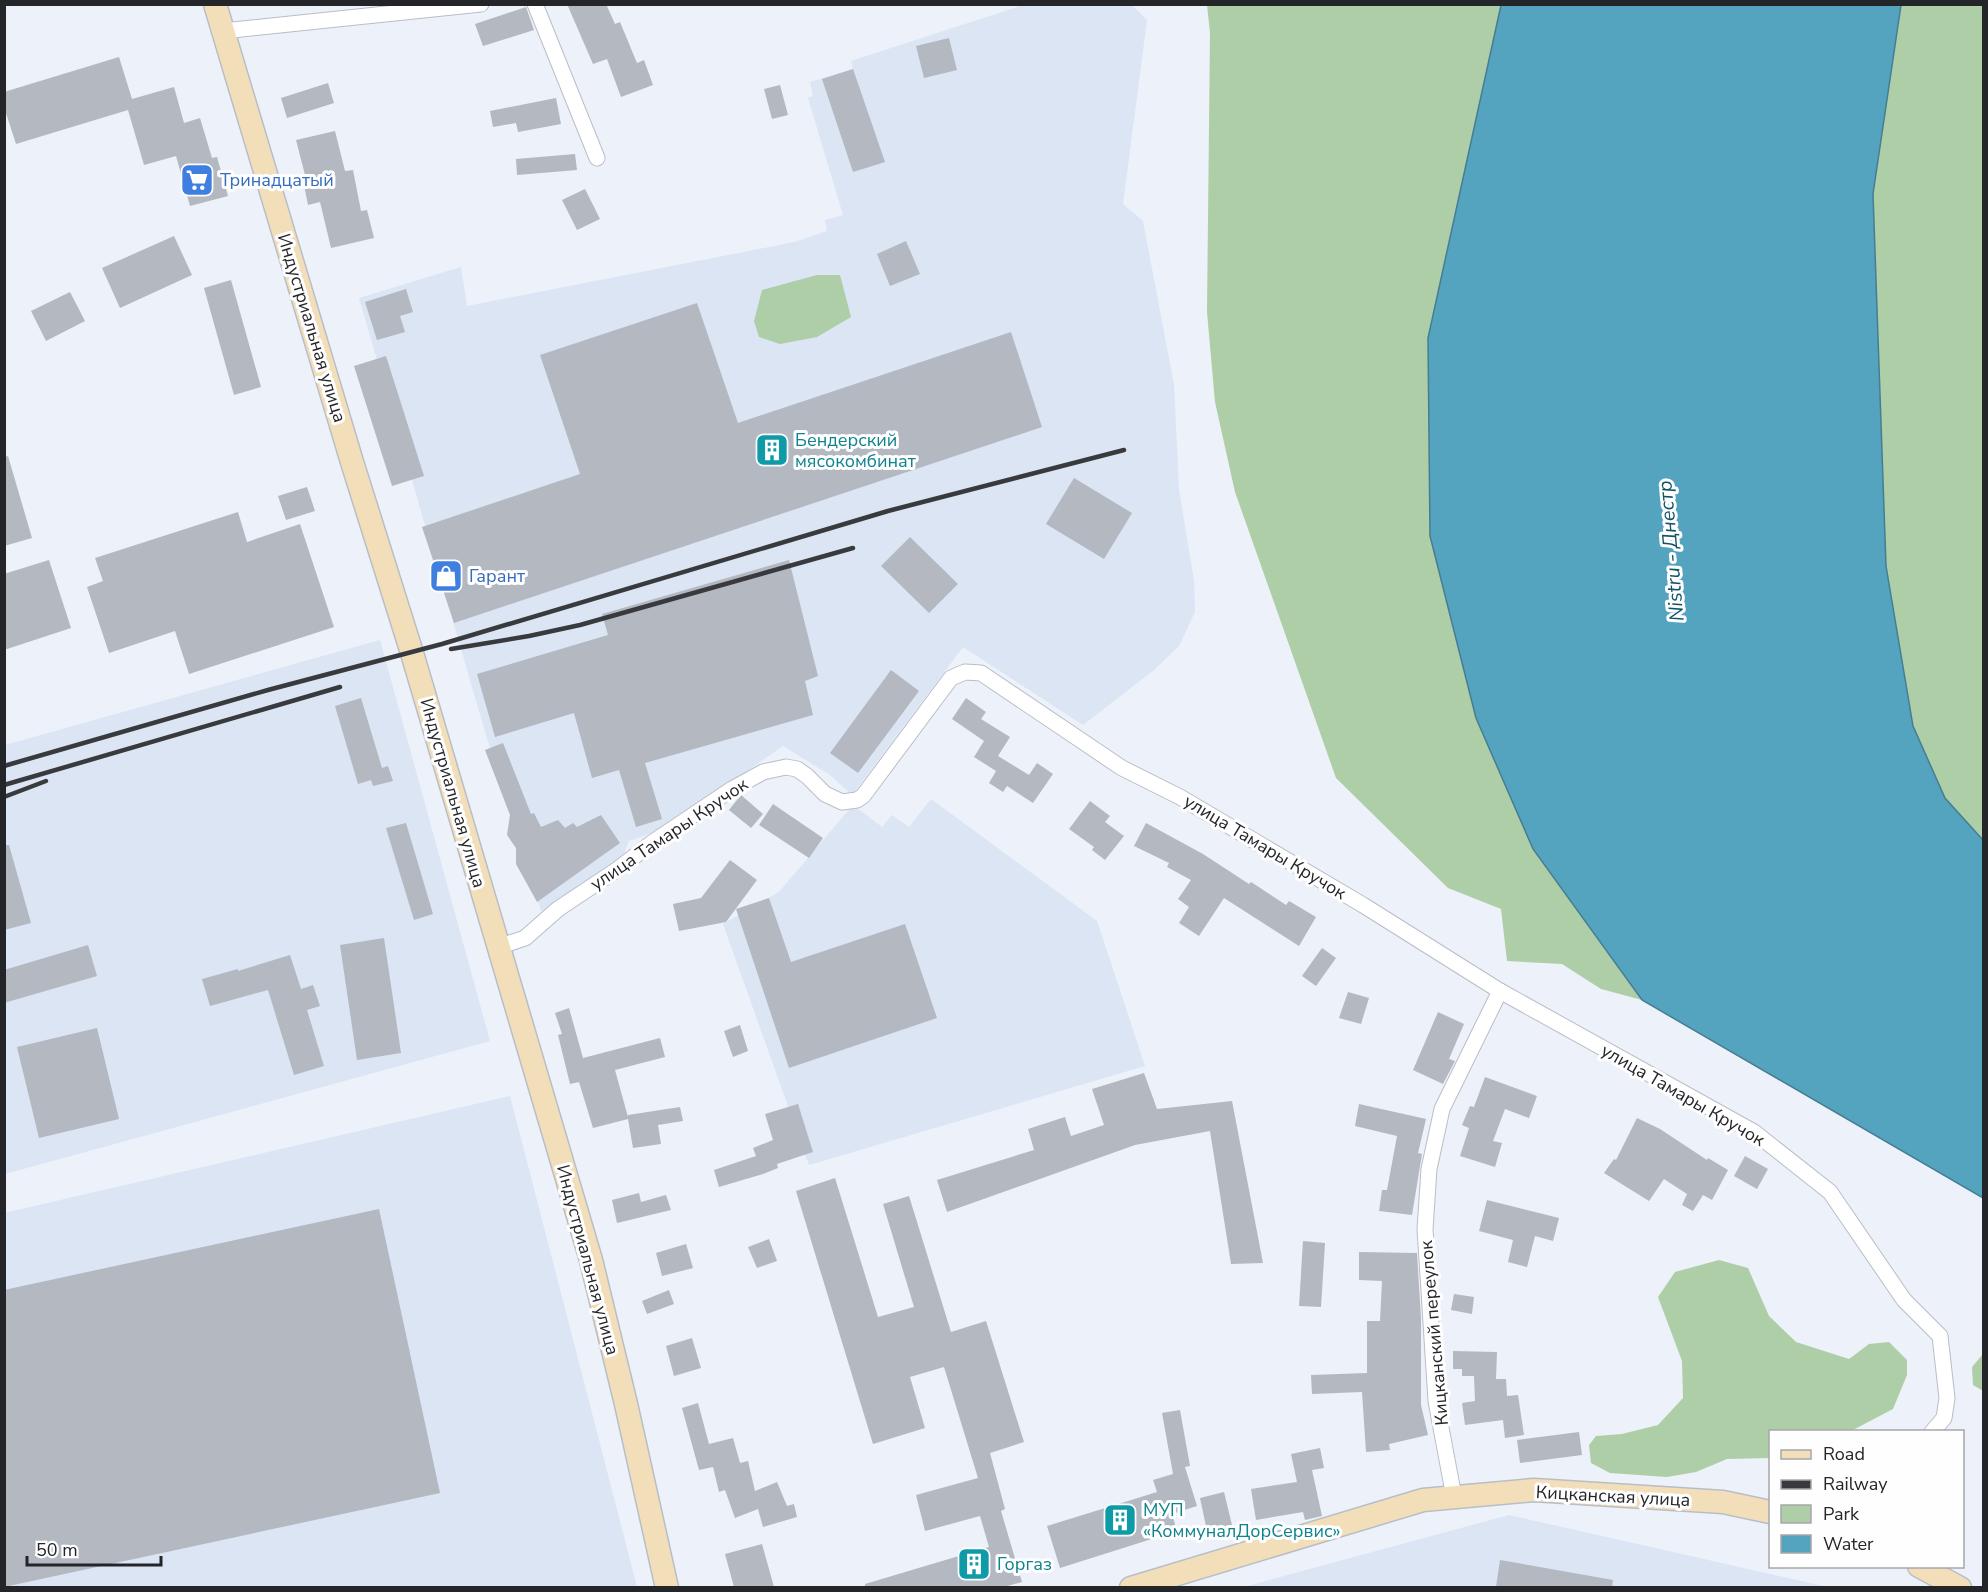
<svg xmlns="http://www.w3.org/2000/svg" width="1988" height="1592" viewBox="0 0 1988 1592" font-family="'Nunito Sans',sans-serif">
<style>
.built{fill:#dbe5f4}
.green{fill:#aecea8}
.water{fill:#54a3bf;stroke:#467d92;stroke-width:1.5}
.building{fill:#b3b8c1}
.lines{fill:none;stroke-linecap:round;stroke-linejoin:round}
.minor-casing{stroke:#b9bec6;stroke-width:17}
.secondary-casing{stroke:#b9bec6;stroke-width:25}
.minor{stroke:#fff;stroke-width:15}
.secondary{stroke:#f2dfba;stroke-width:22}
.rail{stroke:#383a3e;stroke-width:4.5}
.labels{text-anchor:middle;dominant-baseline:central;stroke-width:6;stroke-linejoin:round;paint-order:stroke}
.shop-label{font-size:18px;fill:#366cbe;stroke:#fefefe;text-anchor:start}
.street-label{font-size:18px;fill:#242529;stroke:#fefefe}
.culture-label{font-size:18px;fill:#0d838f;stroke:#fefefe;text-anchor:start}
.water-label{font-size:20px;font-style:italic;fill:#105266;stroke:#fefefe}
</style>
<rect width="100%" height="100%" fill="#ecf1fa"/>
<!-- built -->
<g class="built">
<polygon points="1023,5 1132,5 1147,20 1123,204 1143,221 1174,385 1179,490 1194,581 1195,612 1179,646 1154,670 1083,725 963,647 852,795 830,775 783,746 663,829 629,841 620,863 541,911 486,735 359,298 461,267 467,306 795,242 827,231 825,220 843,215 808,98 813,96 810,82 853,69 851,61"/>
<polygon points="380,640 490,1041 5,1174 5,745"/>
<polygon points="931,799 1097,921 1145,1066 809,1165 723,924 779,892 853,805 882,827 892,815 909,827"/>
<polygon points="510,1096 637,1587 5,1587 4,1213"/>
<polygon points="1509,1515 1828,1587 1240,1588"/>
</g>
<!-- green -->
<g class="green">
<polygon points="1207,5 1501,5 1428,338 1476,718 1533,849 1642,1000 1601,989 1562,964 1507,961 1501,909 1448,888 1336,778 1235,492 1215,402 1207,312 1210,33"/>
<polygon points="1901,5 1983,5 1983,840 1945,798 1913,726 1886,566 1873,194"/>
<polygon points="817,275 840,275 851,317 817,337 780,344 759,337 754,321 762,290"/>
<polygon points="1719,1260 1748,1268 1769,1316 1796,1342 1849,1359 1869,1344 1889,1342 1907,1360 1907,1375 1893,1409 1851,1431 1770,1432 1770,1458 1727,1459 1696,1472 1667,1477 1610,1473 1591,1463 1589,1445 1596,1436 1622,1434 1658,1425 1683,1398 1682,1361 1658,1297 1675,1272"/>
<polygon points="1983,1354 1983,1391 1973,1385 1972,1367"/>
</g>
<!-- water -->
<polygon class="water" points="1501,5 1901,5 1873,194 1886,566 1913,726 1945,798 1983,840 1983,1198 1642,1000 1533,849 1476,718 1430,536 1428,338"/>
<!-- building -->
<g class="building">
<polygon points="567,4 606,4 615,24 620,22 637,63 644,60 653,85 621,97 607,59 593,64"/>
<polygon points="526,7 534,30 483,46 475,24"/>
<polygon points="949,38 957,70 924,78 916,46"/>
<polygon points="119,57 132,99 174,87 184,123 200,118 212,158 217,157 228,196 190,206 176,156 144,165 128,110 16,144 4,107 4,92"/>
<polygon points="853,69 885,162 853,172 822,79"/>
<polygon points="328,83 334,103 287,118 281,98"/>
<polygon points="780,85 788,115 772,119 764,89"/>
<polygon points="556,98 561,124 518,132 516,123 493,127 490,111"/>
<polygon points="335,131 345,171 353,170 361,211 367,210 374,238 331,248 320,202 308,205 303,180 306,179 296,140"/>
<polygon points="575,154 577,170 517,175 516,159"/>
<polygon points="585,189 600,219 577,230 562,200"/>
<polygon points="174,236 192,275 120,308 102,268"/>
<polygon points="906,241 920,274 890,286 877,254"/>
<polygon points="231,280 261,387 234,395 204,288"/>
<polygon points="406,289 413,312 400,316 405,332 377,340 365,302"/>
<polygon points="70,292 85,321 46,341 31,311"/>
<polygon points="697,303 738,423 1011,332 1042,427 454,623 422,527 580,474 540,355"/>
<polygon points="386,356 424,476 392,486 354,366"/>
<polygon points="8,456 32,538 4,546 4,457"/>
<polygon points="1074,478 1132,513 1104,559 1046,524"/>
<polygon points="307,487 315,511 286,520 278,496"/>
<polygon points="238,512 247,542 300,524 334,627 189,674 175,631 109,653 87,587 103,581 95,558"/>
<polygon points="910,537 958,584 929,613 881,566"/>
<polygon points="49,560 71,628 4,650 4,574"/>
<polygon points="789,560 818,676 805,681 813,715 645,763 662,819 636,827 619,770 592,778 574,713 495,737 477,674 608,635 602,614"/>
<polygon points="891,670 919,691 858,773 830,753"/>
<polygon points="361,698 382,768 388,766 393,781 373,786 371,780 358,784 335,706"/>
<polygon points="966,698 986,712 981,719 1010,737 998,756 1029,775 1037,763 1053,774 1033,803 1007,786 1003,792 989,783 996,771 974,757 984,741 952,719"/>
<polygon points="503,743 531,814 534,813 541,827 558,820 565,828 573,823 577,827 601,815 620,843 537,902 516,864 516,848 507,835 510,815 485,750"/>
<polygon points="741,795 763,814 751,828 729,810"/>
<polygon points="1090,801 1110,816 1105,822 1124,836 1105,860 1092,850 1094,847 1069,829"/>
<polygon points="773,804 823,838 809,858 759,825"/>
<polygon points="406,823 433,914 414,920 386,828"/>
<polygon points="1146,823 1203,854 1249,884 1251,882 1286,905 1289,901 1316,917 1299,946 1224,898 1199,936 1179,923 1189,907 1178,899 1191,880 1167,867 1169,863 1134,846"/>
<polygon points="4,845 9,845 31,923 4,930"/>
<polygon points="730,860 757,880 726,922 679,931 673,904 701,898"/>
<polygon points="769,898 791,962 905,924 937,1018 789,1068 736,909"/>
<polygon points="384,938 401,1053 357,1060 340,945"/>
<polygon points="88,945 97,976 4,1003 4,970"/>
<polygon points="1322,948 1336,958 1316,986 1302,976"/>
<polygon points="290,955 301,989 313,985 320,1006 307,1010 324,1066 294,1075 268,990 210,1006 202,979 238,969 238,971"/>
<polygon points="1348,992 1369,998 1361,1024 1339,1018"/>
<polygon points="569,1008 583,1058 660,1038 665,1057 615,1070 628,1117 628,1115 680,1107 683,1121 658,1125 661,1144 633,1148 628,1119 593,1128 579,1082 570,1084 558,1035 562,1034 555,1013"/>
<polygon points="1438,1012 1464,1024 1449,1059 1455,1061 1443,1084 1413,1070"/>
<polygon points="740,1025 748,1051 733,1057 724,1031"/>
<polygon points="97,1028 119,1119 39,1138 17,1047"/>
<polygon points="1144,1073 1157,1109 1232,1101 1263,1263 1231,1264 1210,1131 1135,1145 947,1212 937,1180 1034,1150 1028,1129 1065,1117 1071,1136 1104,1125 1092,1089"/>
<polygon points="1485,1077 1537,1096 1529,1118 1505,1109 1493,1141 1502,1143 1495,1167 1460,1156 1469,1128 1462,1125 1470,1106 1474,1107"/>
<polygon points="798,1104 813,1152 777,1164 778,1168 763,1174 719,1187 714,1170 756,1156 753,1148 773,1140 765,1114"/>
<polygon points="1359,1104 1426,1119 1418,1153 1422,1154 1412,1215 1379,1211 1382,1190 1387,1190 1397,1136 1355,1126"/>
<polygon points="1637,1118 1660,1129 1707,1160 1708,1158 1728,1170 1712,1200 1703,1195 1693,1211 1682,1205 1687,1194 1664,1179 1649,1201 1604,1173 1614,1159 1616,1160"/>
<polygon points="1745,1156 1768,1169 1757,1189 1734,1176"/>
<polygon points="835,1178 878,1317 914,1307 883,1204 909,1196 951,1332 986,1321 1024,1442 990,1453 1005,1509 1001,1511 1022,1582 1004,1587 865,1587 865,1584 989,1547 980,1516 925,1531 916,1495 978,1478 944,1367 910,1377 925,1428 873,1444 796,1191"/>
<polygon points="639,1193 641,1202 666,1195 671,1210 617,1223 612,1200"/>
<polygon points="1487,1200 1559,1218 1553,1241 1535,1236 1527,1267 1508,1262 1513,1240 1479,1231"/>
<polygon points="379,1209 440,1493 4,1587 4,1290"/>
<polygon points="769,1239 777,1261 757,1268 748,1247"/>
<polygon points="1303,1241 1325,1243 1321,1307 1299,1306"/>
<polygon points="686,1244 693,1268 662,1276 656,1253"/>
<polygon points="1359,1252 1417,1253 1421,1319 1421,1405 1428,1435 1389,1444 1390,1450 1366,1452 1362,1392 1312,1394 1311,1375 1367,1373 1367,1321 1380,1321 1382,1281 1359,1280"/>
<polygon points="669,1290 674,1304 647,1314 642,1301"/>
<polygon points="1454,1294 1474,1297 1472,1314 1451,1310"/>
<polygon points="692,1338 701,1368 674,1376 666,1346"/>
<polygon points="1453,1351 1497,1352 1496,1379 1506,1379 1507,1396 1518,1395 1524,1435 1505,1438 1503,1420 1465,1425 1462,1403 1475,1401 1474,1376 1462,1376 1462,1369 1453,1369"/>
<polygon points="698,1403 709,1444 733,1438 740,1463 748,1461 755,1491 777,1482 787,1506 794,1504 797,1517 763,1527 758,1509 735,1518 725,1490 719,1492 713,1467 699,1470 682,1408"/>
<polygon points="1180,1410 1190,1466 1185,1467 1197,1506 1172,1514 1177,1531 1060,1568 1047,1526 1157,1492 1153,1480 1173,1474 1162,1413"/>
<polygon points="1579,1432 1582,1455 1520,1463 1517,1440"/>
<polygon points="1320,1448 1324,1468 1312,1470 1322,1516 1305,1520 1303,1512 1256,1520 1251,1489 1297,1482 1291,1454"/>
<polygon points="1224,1492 1232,1525 1207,1531 1200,1498"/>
<polygon points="762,1544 774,1587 734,1587 725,1554"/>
<polygon points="1500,1560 1613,1580 1612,1587 1496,1587"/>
</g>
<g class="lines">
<defs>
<g id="minor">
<polyline points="535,4 597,158"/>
<polyline points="223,31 481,4"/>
<polyline points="498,947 525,938 558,909 618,869 653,842 732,789 763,772 786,767 797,769 807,776 825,794 842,802 857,800 863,796 951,678 965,672 981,673 1122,768 1180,797 1363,905 1500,991 1754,1132 1830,1192 1904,1300 1940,1336 1947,1398 1944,1418 1932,1432"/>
<polyline points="1454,1497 1436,1401 1425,1229 1429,1169 1442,1109 1500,991"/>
</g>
<g id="secondary">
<polyline points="215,4 352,462 412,653 591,1260 626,1404 667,1588"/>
<polyline points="1919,1566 1960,1588"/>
<polyline points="1131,1588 1423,1500 1534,1490 1723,1502 1770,1512"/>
</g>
</defs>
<!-- minor casing -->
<use href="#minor" class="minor-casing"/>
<!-- secondary casing -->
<use href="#secondary" class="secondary-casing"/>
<!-- minor -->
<use href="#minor" class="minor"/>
<!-- secondary -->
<use href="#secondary" class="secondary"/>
<!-- rail -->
<g class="rail">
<polyline points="451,649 529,636 580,625 853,548"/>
<polyline points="4,766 268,690 442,644 888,511 1124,450"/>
<polyline points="4,785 340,687"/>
<polyline points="4,797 46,781"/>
</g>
</g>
<!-- icons -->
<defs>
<symbol id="supermarket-square" viewBox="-11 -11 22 22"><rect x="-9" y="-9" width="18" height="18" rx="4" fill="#3f7fe0" stroke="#fefefe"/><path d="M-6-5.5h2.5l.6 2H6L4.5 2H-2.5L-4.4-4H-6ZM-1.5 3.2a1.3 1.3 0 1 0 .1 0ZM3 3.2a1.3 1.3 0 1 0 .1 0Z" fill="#fff"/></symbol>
<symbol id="building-square" viewBox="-11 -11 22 22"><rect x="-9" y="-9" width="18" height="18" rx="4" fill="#0f9aa8" stroke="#fefefe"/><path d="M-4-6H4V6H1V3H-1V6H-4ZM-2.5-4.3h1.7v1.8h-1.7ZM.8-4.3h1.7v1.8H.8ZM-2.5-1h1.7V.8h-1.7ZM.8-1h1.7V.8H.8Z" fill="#fff"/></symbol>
<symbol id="shop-square" viewBox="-11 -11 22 22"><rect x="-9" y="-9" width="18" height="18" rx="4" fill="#3f7fe0" stroke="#fefefe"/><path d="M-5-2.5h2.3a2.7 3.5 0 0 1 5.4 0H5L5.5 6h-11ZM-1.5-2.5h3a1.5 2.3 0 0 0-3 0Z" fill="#fff"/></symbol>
</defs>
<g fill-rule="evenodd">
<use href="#supermarket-square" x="178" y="161" width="38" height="38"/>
<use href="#building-square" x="753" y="431" width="38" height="38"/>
<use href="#shop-square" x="427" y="557" width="38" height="38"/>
<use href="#building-square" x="1101" y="1501" width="38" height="38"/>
<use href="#building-square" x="955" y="1545" width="38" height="38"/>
</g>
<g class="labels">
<!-- shop labels -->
<g class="shop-label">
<text x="220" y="180">Тринадцатый</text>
<text x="469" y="576">Гарант</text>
</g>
<!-- street labels -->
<g class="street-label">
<text transform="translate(312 328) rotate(73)">Индустриальная улица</text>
<text transform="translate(453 793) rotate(74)">Индустриальная улица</text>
<text transform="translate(669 834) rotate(-34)">улица Тамары Кручок</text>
<text transform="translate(1265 847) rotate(31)">улица Тамары Кручок</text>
<text transform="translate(1683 1095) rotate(30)">улица Тамары Кручок</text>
<text transform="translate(588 1260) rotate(75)">Индустриальная улица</text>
<text transform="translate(1434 1333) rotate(-95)">Кицканский переулок</text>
<text transform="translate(1613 1496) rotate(3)">Кицканская улица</text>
</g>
<!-- culture labels -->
<g class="culture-label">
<text x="795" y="440">Бендерский<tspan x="795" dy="21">мясокомбинат</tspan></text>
<text x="1143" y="1510">МУП<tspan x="1143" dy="21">«КоммуналДорСервис»</tspan></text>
<text x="997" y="1564">Горгаз</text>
</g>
<!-- water labels -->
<g class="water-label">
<text transform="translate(1671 551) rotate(-95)">Nistru - Днестр</text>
</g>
</g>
<!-- border -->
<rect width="1988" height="1592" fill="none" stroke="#242529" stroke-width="12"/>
<!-- legend -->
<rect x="1769" y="1430" width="195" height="138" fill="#fefefe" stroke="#a7a7a9" stroke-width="1.5"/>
<rect x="1781" y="1450" width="30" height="9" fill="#f2dfba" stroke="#a7a7a9" stroke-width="1.5"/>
<text x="1823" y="1460" font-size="18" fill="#242529">Road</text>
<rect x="1781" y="1480" width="30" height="9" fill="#383a3e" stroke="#a7a7a9" stroke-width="1.5"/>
<text x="1823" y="1490" font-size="18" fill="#242529">Railway</text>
<rect x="1781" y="1505" width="30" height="18" fill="#aecea8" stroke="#a7a7a9" stroke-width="1.5"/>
<text x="1823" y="1520" font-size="18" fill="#242529">Park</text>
<rect x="1781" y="1535" width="30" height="18" fill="#54a3bf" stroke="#a7a7a9" stroke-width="1.5"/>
<text x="1823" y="1550" font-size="18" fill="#242529">Water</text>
<!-- scale -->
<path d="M27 1556v9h134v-9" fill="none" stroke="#242529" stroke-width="3"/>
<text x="36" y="1556" font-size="18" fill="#242529" stroke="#fefefe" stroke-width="4.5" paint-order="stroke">50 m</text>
</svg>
